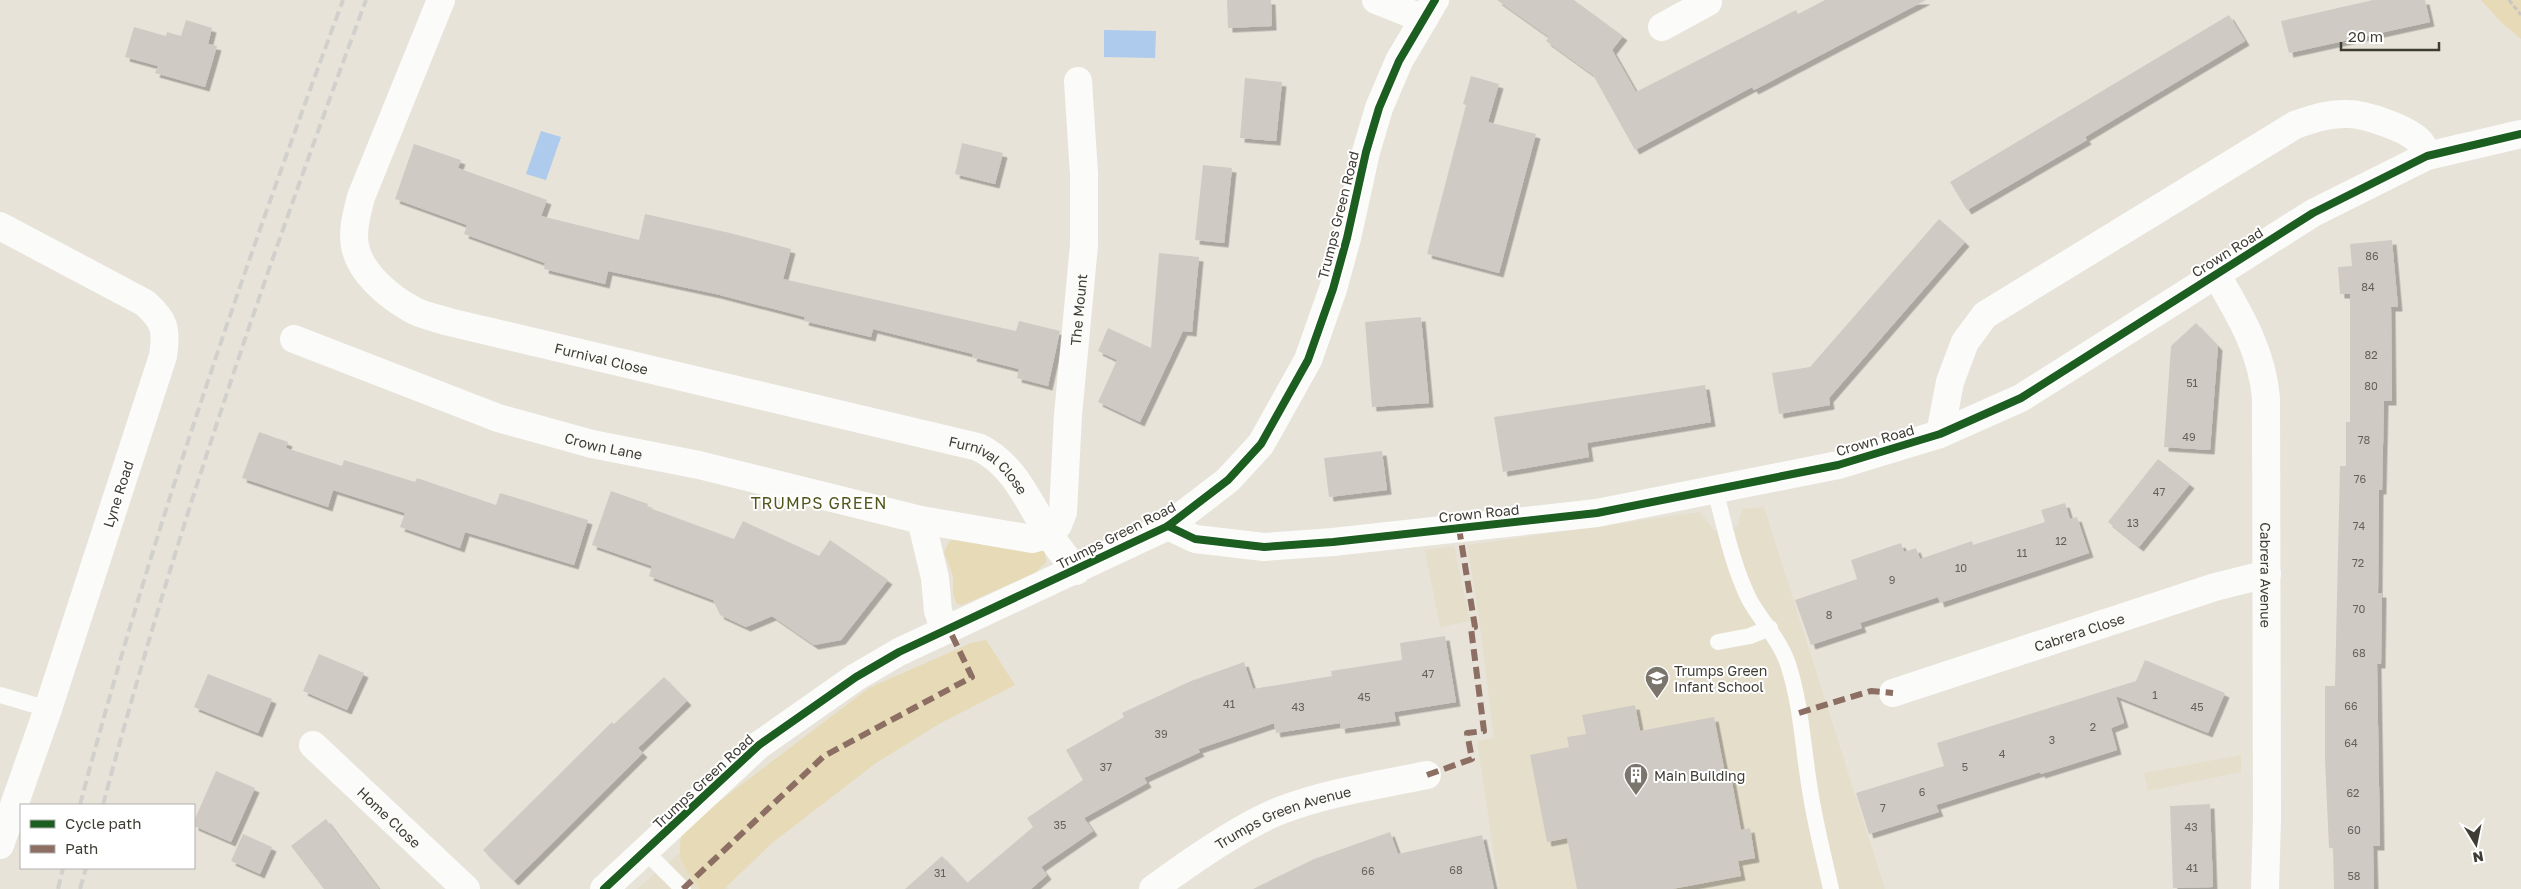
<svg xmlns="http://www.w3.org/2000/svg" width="2521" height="889" viewBox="0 0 2521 889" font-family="'Golos Text',sans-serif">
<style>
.built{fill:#e5decb}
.green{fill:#e6dab7}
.water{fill:#aecaec}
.building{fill:#d0cac5;filter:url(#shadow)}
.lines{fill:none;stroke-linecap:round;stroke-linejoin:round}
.path{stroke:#c8c5c3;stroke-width:3;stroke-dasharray:5 2.5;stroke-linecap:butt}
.lane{stroke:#fbfbf9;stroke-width:16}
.street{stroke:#fbfbf9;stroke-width:28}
.secondary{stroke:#fbfbf9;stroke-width:28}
.rail{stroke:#d2d0cd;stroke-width:4;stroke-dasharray:10 5;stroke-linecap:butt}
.quiet{stroke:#8d6e63;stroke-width:6;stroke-dasharray:12 6;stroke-linecap:butt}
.cycleway-casing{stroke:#fff;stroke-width:11}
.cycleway{stroke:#1b5e20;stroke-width:8}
.labels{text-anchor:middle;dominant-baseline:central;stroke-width:4;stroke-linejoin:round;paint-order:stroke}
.number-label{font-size:11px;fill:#65615a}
.street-label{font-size:14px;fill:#3f3c34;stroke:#fff}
.poi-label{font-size:14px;fill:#3f3c34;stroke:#fff;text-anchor:start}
.quarter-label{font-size:16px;letter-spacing:1px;fill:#53561b;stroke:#fff}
</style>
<defs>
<filter id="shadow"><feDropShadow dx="4.5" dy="4.5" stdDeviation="0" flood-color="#0004"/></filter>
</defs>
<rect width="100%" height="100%" fill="#e7e3d9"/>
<!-- built -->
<g class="built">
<polygon points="1764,507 1885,889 1499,889 1477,741 1494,738 1479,618 1467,545 1700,512 1714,530 1738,526 1742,509"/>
<polygon points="1454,546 1470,621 1440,627 1425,550"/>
<polygon points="2241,755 2241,772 2148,791 2144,773"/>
<polygon points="690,844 729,889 637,889"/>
</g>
<!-- green -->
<g class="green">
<polygon points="2481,0 2521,0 2521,39 2502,23"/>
<polygon points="954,539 1040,546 1045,552 1046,562 1035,573 962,605 957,604 953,595 953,576 944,552 949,542"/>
<path d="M 986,640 L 1015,685 L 939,724 L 876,763 L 772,843 L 724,889 L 700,889 C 683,865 674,857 684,828 L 869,688 L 971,643 Z"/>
</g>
<!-- water -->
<g class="water">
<polygon points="1104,30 1156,31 1155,58 1104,57"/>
<polygon points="541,131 561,137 546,180 526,174"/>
</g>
<!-- building -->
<g class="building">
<polygon points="1227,0 1271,0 1272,26 1228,28"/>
<polygon points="1497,0 1574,0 1623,36 1612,50 1636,92 1796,10 1798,14 1825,0 1926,0 1754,90 1752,87 1635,150 1593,75 1546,41 1549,37"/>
<polygon points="2373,0 2425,0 2430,22 2289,53 2281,21"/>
<polygon points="2229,15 2245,41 2085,137 2087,140 1967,210 1950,182"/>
<polygon points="186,20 212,28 208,44 217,46 205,87 155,73 158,66 125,57 134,27 166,36 167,32 181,36"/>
<polygon points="1471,76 1499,84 1488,122 1536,134 1499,273 1427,254 1466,105 1463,104"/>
<polygon points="1245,78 1282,82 1276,141 1240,138"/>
<polygon points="962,143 1003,153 995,184 955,174"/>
<polygon points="414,144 461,160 458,168 547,200 541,216 639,240 645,214 730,233 791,249 783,279 1016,331 1019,321 1060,331 1048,386 1017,378 1019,369 972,357 973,354 873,329 871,337 804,321 805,317 716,294 608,271 605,284 544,269 545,263 464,234 467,225 395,199"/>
<polygon points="1203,165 1232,168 1224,243 1195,240"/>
<polygon points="1939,219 1965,242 1829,398 1830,405 1779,414 1772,373 1810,367"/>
<polygon points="2392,240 2398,307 2391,307 2392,401 2384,401 2382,490 2379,490 2378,593 2382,593 2381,664 2377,664 2380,846 2373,846 2374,889 2334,889 2333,848 2329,848 2325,761 2325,686 2335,686 2340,466 2346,466 2346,422 2350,422 2350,294 2340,294 2338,267 2352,266 2350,244"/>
<polygon points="1159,253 1199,257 1192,332 1183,331 1140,422 1098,402 1117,360 1098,351 1108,328 1151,348"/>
<polygon points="1421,317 1429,403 1372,407 1365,322"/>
<polygon points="2196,323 2218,346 2210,450 2164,447 2171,346"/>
<polygon points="1705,385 1711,422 1587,443 1589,457 1503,472 1494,417"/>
<polygon points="259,432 288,442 286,448 342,466 344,460 415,482 417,478 496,505 500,493 588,520 574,565 465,532 460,548 400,527 405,513 333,490 328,507 242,478"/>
<polygon points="1382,451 1387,490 1329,497 1324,458"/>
<polygon points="2158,459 2190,484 2139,547 2108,522"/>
<polygon points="611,491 648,504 647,507 734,539 743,521 819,556 830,540 888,580 841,640 814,645 772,616 746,627 720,615 713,600 649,576 652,566 592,545"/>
<polygon points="2065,503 2070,519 2077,517 2089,553 1940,603 1938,597 1860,623 1862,628 1811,645 1795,600 1857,579 1851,560 1901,543 1904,552 1916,548 1920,559 1972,541 1973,545 2045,522 2041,510"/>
<polygon points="1445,636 1456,702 1394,712 1396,721 1341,729 1340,723 1276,733 1274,723 1198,749 1200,752 1144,778 1147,783 1084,818 1093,831 1041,867 1047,875 1031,889 905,889 942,856 967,883 1033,827 1027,818 1083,780 1066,750 1124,717 1122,713 1191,681 1244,662 1253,689 1332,676 1331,671 1402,660 1400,643"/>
<polygon points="319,654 364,673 347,710 303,691"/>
<polygon points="2145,660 2225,693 2208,733 2116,696 2124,723 2111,728 2117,750 2041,774 2040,772 1936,805 1939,812 1869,834 1856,793 1944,766 1937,743 2136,681"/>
<polygon points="208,674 272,699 258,733 194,707"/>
<polygon points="664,677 687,701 638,748 643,753 514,881 483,850 612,722 614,724"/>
<polygon points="1635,705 1640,731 1714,717 1725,773 1730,772 1741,830 1750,828 1755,858 1738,861 1741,876 1672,889 1577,889 1567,838 1547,842 1530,755 1569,747 1567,737 1586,734 1582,715"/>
<polygon points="216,771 255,788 231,842 194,826 194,821"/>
<polygon points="2210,804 2213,887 2173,888 2170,806"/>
<polygon points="326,819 379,889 324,889 291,846"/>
<polygon points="1390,832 1398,854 1482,835 1494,889 1253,889 1314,859"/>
<polygon points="243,834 272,847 260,874 231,861"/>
</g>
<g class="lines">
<!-- path -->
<polyline class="path" points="2509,0 2521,15"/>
<!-- lane -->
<g class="lane">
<path d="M 1715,490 C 1725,527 1732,564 1749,599 C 1761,621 1780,640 1788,664 C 1802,707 1803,752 1811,796 C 1816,827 1824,858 1831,889"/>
<polyline points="1718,642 1750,636 1770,628"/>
<polyline points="0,695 48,709"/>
<polyline points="646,852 683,889"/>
</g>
<!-- street -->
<g class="street">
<path id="s1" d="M 441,0 L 361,197 C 357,213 352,229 355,246 C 360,273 389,297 413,310 C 424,316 437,318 449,322 L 978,447 C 1014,464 1028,501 1048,533 C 1056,546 1067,558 1076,571"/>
<polyline points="1376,0 1424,19"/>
<polyline points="1662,27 1708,2"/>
<path d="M 0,226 L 145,303 C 165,321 167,329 163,356 L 48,709 L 0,845"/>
<path id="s2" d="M 2216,274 C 2239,313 2262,351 2266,398 L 2267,819 L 2265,889"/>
<path id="s3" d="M 294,339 L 498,418 L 592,444 L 699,465 L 921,520 L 1032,539 L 1049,534 L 1058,525 L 1063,512 L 1068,415 L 1084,245 L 1084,174 L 1078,81"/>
<path d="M 1940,434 L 1950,382 L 1965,342 L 1985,315 L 2295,125 C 2312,119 2329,113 2348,114 C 2365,114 2409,129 2420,142 C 2423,145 2425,152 2427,156"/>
<polyline points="921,520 935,578 938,611 945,630"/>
<polyline points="1168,526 1195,539 1264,547 1333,542 1597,513 1838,465 1940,434 2021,398 2313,213 2427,156 2521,134"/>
<path id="s4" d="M 1893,693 L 2215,587 L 2267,574"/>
<path id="s5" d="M 313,745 L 466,889"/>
<path id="s6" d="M 1153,889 C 1187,864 1239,827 1279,811 C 1325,793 1378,785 1427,775"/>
</g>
<!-- secondary -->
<polyline class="secondary" points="604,889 759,745 856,677 899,652 1168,526 1228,480 1261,444 1308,360 1333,289 1347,238 1366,152 1379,108 1399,61 1435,0"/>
<!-- rail -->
<g class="rail">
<path d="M 80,805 C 152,532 245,265 343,0"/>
<path d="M 103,805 C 175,532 268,265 366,0"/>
<polyline points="58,889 63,868"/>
<polyline points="80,889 86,868"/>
</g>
<!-- quiet -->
<g class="quiet">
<polyline points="1799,713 1871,691 1893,693"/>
<polyline points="1427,775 1472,759 1467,733 1484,731 1471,628 1475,627 1459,528"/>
<polyline points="683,889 824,756 972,677 949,629"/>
</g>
<defs>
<g id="cycleway">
<polyline points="1168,526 1195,539 1264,547 1333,542 1597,513 1838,465 1940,434 2021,398 2313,213 2427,156 2521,134"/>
<polyline points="604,889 759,745 856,677 899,652 1168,526 1228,480 1261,444 1308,360 1333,289 1347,238 1366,152 1379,108 1399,61 1435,0"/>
</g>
</defs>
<!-- cycleway casing -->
<use href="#cycleway" class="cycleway-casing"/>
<!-- cycleway -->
<use href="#cycleway" class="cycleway"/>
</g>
<!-- icons -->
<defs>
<symbol id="school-pin" viewBox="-11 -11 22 30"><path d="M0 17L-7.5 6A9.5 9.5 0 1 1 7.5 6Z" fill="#7a766e" stroke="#fff"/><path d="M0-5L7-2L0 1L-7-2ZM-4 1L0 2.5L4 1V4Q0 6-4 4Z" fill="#fff"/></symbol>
<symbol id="building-pin" viewBox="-11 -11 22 30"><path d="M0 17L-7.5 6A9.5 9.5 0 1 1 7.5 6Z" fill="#7a766e" stroke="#fff"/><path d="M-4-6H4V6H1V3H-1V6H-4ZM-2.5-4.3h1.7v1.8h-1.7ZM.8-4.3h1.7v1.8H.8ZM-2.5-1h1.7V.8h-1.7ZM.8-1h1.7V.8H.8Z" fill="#fff"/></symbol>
</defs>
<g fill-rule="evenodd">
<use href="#school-pin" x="1643" y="664" width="28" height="38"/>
<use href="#building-pin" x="1622" y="761" width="28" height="38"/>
</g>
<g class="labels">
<!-- number labels -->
<g class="number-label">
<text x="2372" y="255">86</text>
<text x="2368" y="286">84</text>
<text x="2371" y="354">82</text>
<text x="2192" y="382">51</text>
<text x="2371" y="385">80</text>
<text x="2189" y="436">49</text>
<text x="2364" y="439">78</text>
<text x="2360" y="478">76</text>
<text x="2159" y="491">47</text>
<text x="2133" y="522">13</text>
<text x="2359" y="525">74</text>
<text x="2061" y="540">12</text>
<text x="2022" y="552">11</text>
<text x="2358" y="562">72</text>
<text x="1961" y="567">10</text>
<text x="1892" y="579">9</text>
<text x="2359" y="608">70</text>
<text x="1829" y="614">8</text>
<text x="2359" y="652">68</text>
<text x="1428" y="673">47</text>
<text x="2155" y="694">1</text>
<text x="1364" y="696">45</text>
<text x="1229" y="703">41</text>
<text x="2351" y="705">66</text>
<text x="1298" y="706">43</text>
<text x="2197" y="706">45</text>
<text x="2093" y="726">2</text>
<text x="1161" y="733">39</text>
<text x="2052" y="739">3</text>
<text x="2351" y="742">64</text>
<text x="2002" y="753">4</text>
<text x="1106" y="766">37</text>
<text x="1965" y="766">5</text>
<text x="1922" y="791">6</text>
<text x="2353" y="792">62</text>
<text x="1883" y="807">7</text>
<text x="1060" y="824">35</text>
<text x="2191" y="826">43</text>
<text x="2354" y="829">60</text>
<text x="2192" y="867">41</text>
<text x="1456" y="869">68</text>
<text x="1368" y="870">66</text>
<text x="940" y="872">31</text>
<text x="2354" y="875">58</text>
</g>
<!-- street labels -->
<g class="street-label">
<text transform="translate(1338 215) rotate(-76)">Trumps Green Road</text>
<text transform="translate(2227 252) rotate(-32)">Crown Road</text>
<text stroke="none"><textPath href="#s3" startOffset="1014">The Mount</textPath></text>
<text stroke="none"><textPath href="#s1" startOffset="546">Furnival Close</textPath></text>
<text transform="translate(1875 440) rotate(-16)">Crown Road</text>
<text stroke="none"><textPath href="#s3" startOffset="328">Crown Lane</textPath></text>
<text stroke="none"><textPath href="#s1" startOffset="951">Furnival Close</textPath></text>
<text transform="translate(118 494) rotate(-72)">Lyne Road</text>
<text transform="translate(1479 513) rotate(-6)">Crown Road</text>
<text transform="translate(1116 535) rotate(-27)">Trumps Green Road</text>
<text stroke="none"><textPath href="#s2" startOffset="312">Cabrera Avenue</textPath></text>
<text stroke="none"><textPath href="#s4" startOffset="196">Cabrera Close</textPath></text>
<text transform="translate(703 781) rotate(-43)">Trumps Green Road</text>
<text stroke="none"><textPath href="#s5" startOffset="105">Home Close</textPath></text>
<text stroke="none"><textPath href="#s6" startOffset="150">Trumps Green Avenue</textPath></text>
</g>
<!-- poi labels -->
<g class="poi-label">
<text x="1674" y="670">Trumps Green<tspan x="1674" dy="16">Infant School</tspan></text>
<text x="1654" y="775">Main Building</text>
</g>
<!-- quarter labels -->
<g class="quarter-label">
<text x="819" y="503">TRUMPS GREEN</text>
</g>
</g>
<!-- legend -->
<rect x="20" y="804" width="175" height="65" fill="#ffffff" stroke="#b2b1ae"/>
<rect x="30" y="820" width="25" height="8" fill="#1b5e20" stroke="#b2b1ae"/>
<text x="65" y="829" font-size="15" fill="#3f3c34">Cycle path</text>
<rect x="30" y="845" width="25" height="8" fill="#8d6e63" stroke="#b2b1ae"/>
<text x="65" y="854" font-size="15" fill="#3f3c34">Path</text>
<!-- north arrow -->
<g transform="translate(2476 844) rotate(170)" stroke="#ffffff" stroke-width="4" paint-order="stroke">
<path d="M0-4L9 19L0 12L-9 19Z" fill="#3f3c34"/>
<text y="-8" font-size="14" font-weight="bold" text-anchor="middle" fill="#3f3c34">N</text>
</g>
<!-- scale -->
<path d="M2341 42v8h98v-8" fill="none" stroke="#3f3c34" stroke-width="2.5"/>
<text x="2348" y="42" font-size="15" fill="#3f3c34" stroke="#ffffff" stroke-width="4" paint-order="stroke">20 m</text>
</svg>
